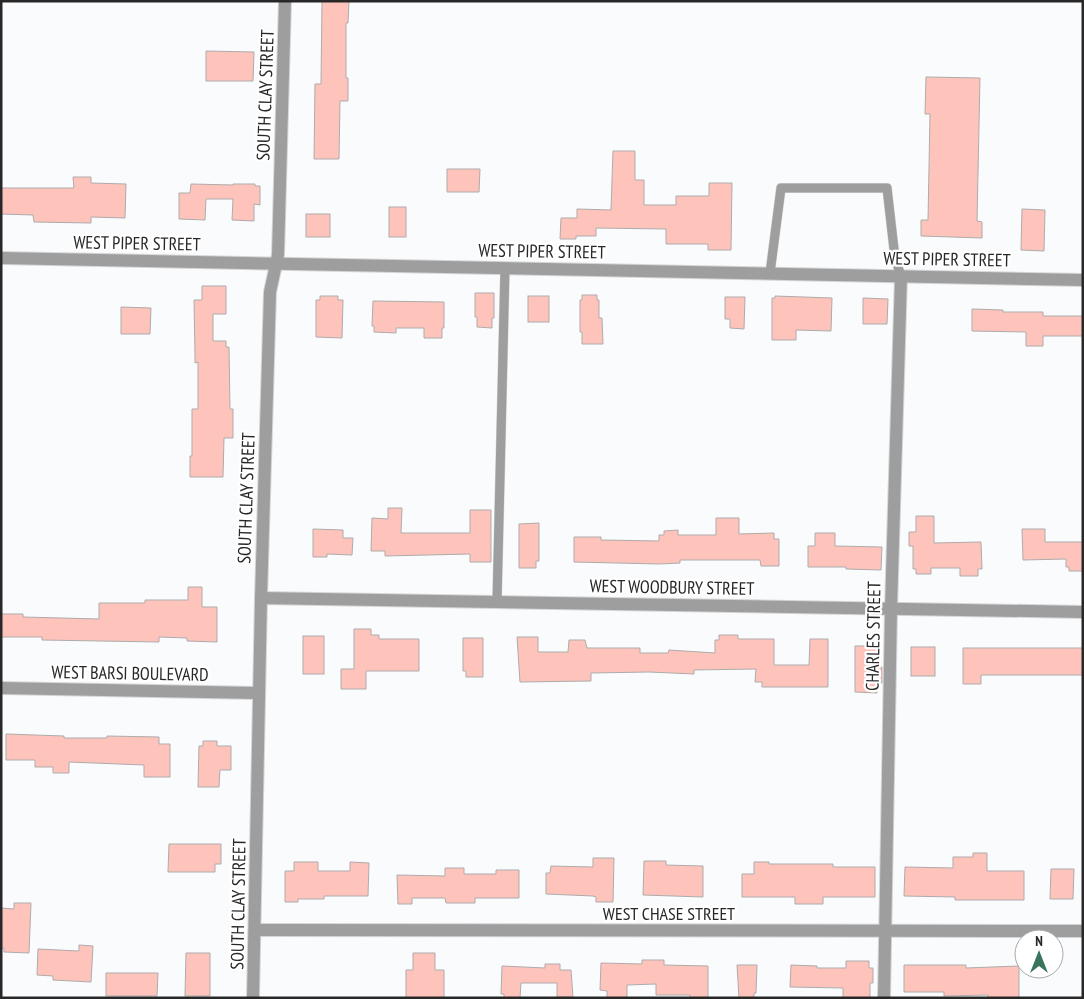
<svg xmlns="http://www.w3.org/2000/svg" width="1084" height="999" viewBox="0 0 1084 999" font-family="'PT Sans Narrow',sans-serif">
<style>
.building{fill:#fec4bc;stroke:#aeabab}
.lines{fill:none;stroke-linecap:round;stroke-linejoin:round}
.lane-casing{stroke:#d4d5d7;stroke-width:10}
.street-casing{stroke:#d4d5d7;stroke-width:14}
.lane{stroke:#9f9e9e;stroke-width:9}
.street{stroke:#9f9e9e;stroke-width:12}
.labels{text-anchor:middle;dominant-baseline:central;stroke-width:4.5;stroke-linejoin:round;paint-order:stroke}
.street-label{font-size:18px;fill:#282829;stroke:#fff}
</style>
<rect width="100%" height="100%" fill="#fafbfd"/>
<!-- building -->
<g class="building">
<polygon points="322,1 349,1 348,23 346,23 346,78 348,78 348,101 340,101 339,159 314,159 315,84 321,84"/>
<polygon points="206,51 254,52 253,81 206,81"/>
<polygon points="926,77 980,78 977,221 982,222 982,238 921,236 921,220 928,220 930,114 925,114"/>
<polygon points="613,151 635,151 635,180 644,180 644,205 676,205 676,196 709,196 709,183 732,183 731,250 708,250 708,244 666,244 666,229 596,228 596,236 576,236 576,239 560,239 561,218 577,218 577,209 611,210"/>
<polygon points="447,169 480,169 479,192 447,192"/>
<polygon points="73,177 91,177 91,183 126,184 125,218 91,217 91,223 34,222 33,215 1,214 1,188 74,188"/>
<polygon points="191,184 233,185 233,184 255,184 255,186 260,186 260,205 254,204 254,221 232,220 233,199 206,199 205,220 179,219 179,193 190,193"/>
<rect x="389" y="207" width="17" height="30"/>
<polygon points="1022,209 1045,210 1044,251 1021,250"/>
<rect x="306" y="214" width="24" height="23"/>
<polygon points="202,286 226,286 226,314 213,314 213,341 226,341 226,347 229,347 230,409 233,409 233,438 224,438 223,477 190,477 190,456 192,456 192,409 198,409 198,362 195,363 195,354 194,300 202,300"/>
<polygon points="475,293 494,293 494,318 492,318 492,328 477,327 477,317 475,317"/>
<polygon points="582,295 597,295 597,300 599,300 599,318 602,318 603,344 582,344 582,332 580,332 580,300 582,300"/>
<polygon points="320,296 338,296 338,300 343,300 342,338 316,337 316,300 320,300"/>
<rect x="528" y="296" width="21" height="26"/>
<polygon points="775,296 832,298 831,331 796,330 796,340 772,340 772,298 775,298"/>
<polygon points="725,297 745,297 744,329 730,328 730,319 725,319"/>
<polygon points="863,298 888,299 887,324 863,324"/>
<polygon points="373,301 444,302 444,328 442,328 442,338 424,338 424,328 396,328 396,333 374,332 374,326 372,326"/>
<polygon points="121,307 151,308 150,334 121,334"/>
<polygon points="972,309 1003,310 1003,312 1043,312 1043,316 1083,316 1083,336 1043,336 1043,346 1026,346 1026,332 972,331"/>
<polygon points="388,508 402,508 401,533 470,533 470,510 491,510 491,562 470,562 470,554 385,556 385,551 371,551 372,518 388,519"/>
<polygon points="916,516 934,516 934,543 981,542 982,569 978,569 978,576 960,576 960,568 931,568 931,574 916,574 916,569 913,569 913,546 909,546 909,532 916,532"/>
<polygon points="716,518 739,518 739,534 774,533 774,539 779,539 779,566 761,566 760,560 680,560 680,563 659,564 574,562 574,537 601,537 601,540 659,541 659,535 664,535 664,531 678,530 678,535 716,535"/>
<polygon points="539,523 539,561 536,561 536,568 519,568 519,524"/>
<polygon points="313,529 343,530 343,538 353,538 352,555 327,554 327,557 313,557"/>
<polygon points="1022,529 1045,529 1045,542 1083,542 1083,571 1069,571 1069,567 1066,567 1066,559 1023,560"/>
<polygon points="815,533 835,533 835,546 882,547 881,570 846,569 846,567 808,567 808,546 815,546"/>
<polygon points="188,587 202,587 202,607 217,607 217,642 187,641 187,638 159,637 159,642 42,640 42,637 1,637 1,614 23,614 23,617 99,619 99,603 145,603 145,600 188,600"/>
<polygon points="354,629 371,629 371,635 379,635 379,639 419,639 419,671 366,671 366,689 341,689 341,669 354,669"/>
<polygon points="719,635 738,635 738,639 774,639 774,665 809,665 810,639 828,639 828,687 762,687 762,682 755,682 756,669 694,670 694,674 649,672 591,673 591,681 520,682 517,637 538,637 538,652 568,652 569,640 585,640 587,648 640,648 640,653 668,653 669,650 715,653 715,640 719,640"/>
<rect x="303" y="636" width="21" height="38"/>
<polygon points="463,638 483,638 483,677 466,677 466,671 463,671"/>
<polygon points="855,646 877,646 877,667 882,667 882,683 877,683 877,693 855,692"/>
<rect x="911" y="647" width="24" height="29"/>
<polygon points="963,648 1083,648 1083,675 981,675 981,684 963,684"/>
<polygon points="6,734 64,736 64,738 107,738 107,736 159,737 159,744 170,744 170,777 144,777 144,765 69,762 69,773 53,773 53,767 35,767 35,760 6,760"/>
<polygon points="203,741 217,741 217,746 231,746 231,770 220,770 219,787 198,787 199,746 203,746"/>
<polygon points="169,844 221,844 221,864 215,864 215,872 168,872"/>
<polygon points="973,853 987,853 987,871 1024,871 1024,900 955,900 955,897 904,896 905,867 953,868 953,857 973,857"/>
<polygon points="593,858 614,858 613,902 596,902 596,897 593,896 546,894 546,873 550,873 551,866 593,867"/>
<polygon points="644,861 666,861 666,865 703,866 703,897 643,895"/>
<polygon points="294,862 318,862 318,871 350,871 350,862 369,863 368,896 324,896 324,899 298,899 298,902 285,902 285,871 294,871"/>
<polygon points="754,862 769,862 769,864 833,864 833,867 875,867 875,897 823,897 823,904 795,904 795,897 742,897 742,874 754,874"/>
<polygon points="445,868 464,868 464,874 496,874 496,870 519,870 519,898 475,898 475,903 446,903 445,898 412,898 412,904 398,904 397,875 445,876"/>
<polygon points="1051,869 1074,869 1073,899 1050,899"/>
<polygon points="14,903 31,903 29,953 4,952 4,948 1,948 1,908 14,909"/>
<polygon points="79,945 93,946 91,982 53,980 53,976 37,975 38,949 79,951"/>
<polygon points="186,953 210,953 210,996 185,996"/>
<polygon points="413,953 435,953 435,970 444,970 444,998 406,998 406,970 413,970"/>
<polygon points="642,960 664,960 664,965 708,966 708,998 690,998 690,995 656,995 656,984 627,985 627,998 607,998 607,991 600,990 601,963 642,964"/>
<polygon points="846,961 869,961 869,968 873,968 873,983 870,983 870,998 843,998 843,988 790,987 791,965 817,966 817,968 846,968"/>
<polygon points="545,964 560,964 560,970 571,970 573,997 557,997 557,983 521,983 520,998 504,998 504,994 501,994 502,966 545,968"/>
<polygon points="737,965 757,965 756,993 754,993 754,998 739,998"/>
<polygon points="904,965 966,965 966,968 1019,966 1019,998 988,998 988,995 944,996 944,992 904,992"/>
<polygon points="106,973 158,973 157,996 106,996"/>
</g>
<g class="lines">
<defs>
<g id="lane">
<polyline points="770,273 781,188 887,188 895,258 901,276"/>
<polyline points="497,602 505,268"/>
</g>
<g id="street">
<polyline points="1,258 1083,280"/>
<polyline points="261,598 1083,612"/>
<polyline points="1,688 259,693"/>
<polyline points="256,930 1083,931"/>
<polyline points="253,998 261,598 270,292 278,255 285,1"/>
<polyline points="884,998 891,609 901,276"/>
</g>
</defs>
<!-- lane casing -->
<use href="#lane" class="lane-casing"/>
<!-- street casing -->
<use href="#street" class="street-casing"/>
<!-- lane -->
<use href="#lane" class="lane"/>
<!-- street -->
<use href="#street" class="street"/>
</g>
<g class="labels">
<!-- street labels -->
<g class="street-label">
<text transform="translate(265 95) rotate(-88)">SOUTH CLAY STREET</text>
<text transform="translate(137 243) rotate(1)">WEST PIPER STREET</text>
<text transform="translate(542 251) rotate(1)">WEST PIPER STREET</text>
<text transform="translate(947 259) rotate(1)">WEST PIPER STREET</text>
<text transform="translate(246 498) rotate(-88)">SOUTH CLAY STREET</text>
<text transform="translate(672 587) rotate(1)">WEST WOODBURY STREET</text>
<text transform="translate(873 636) rotate(-89)">CHARLES STREET</text>
<text transform="translate(130 673) rotate(1)">WEST BARSI BOULEVARD</text>
<text transform="translate(238 904) rotate(-89)">SOUTH CLAY STREET</text>
<text x="669" y="913">WEST CHASE STREET</text>
</g>
</g>
<!-- border -->
<rect width="1084" height="999" fill="none" stroke="#282829" stroke-width="5"/>
<!-- north arrow -->
<g transform="translate(1039 954)"><circle r="24" fill="#ffffff" stroke="#a9a9a9"/>
<path d="M0-4L9 19L0 12L-9 19Z" fill="#39745d"/>
<text y="-8" font-size="14" font-weight="bold" text-anchor="middle" fill="#282829">N</text>
</g>
</svg>
